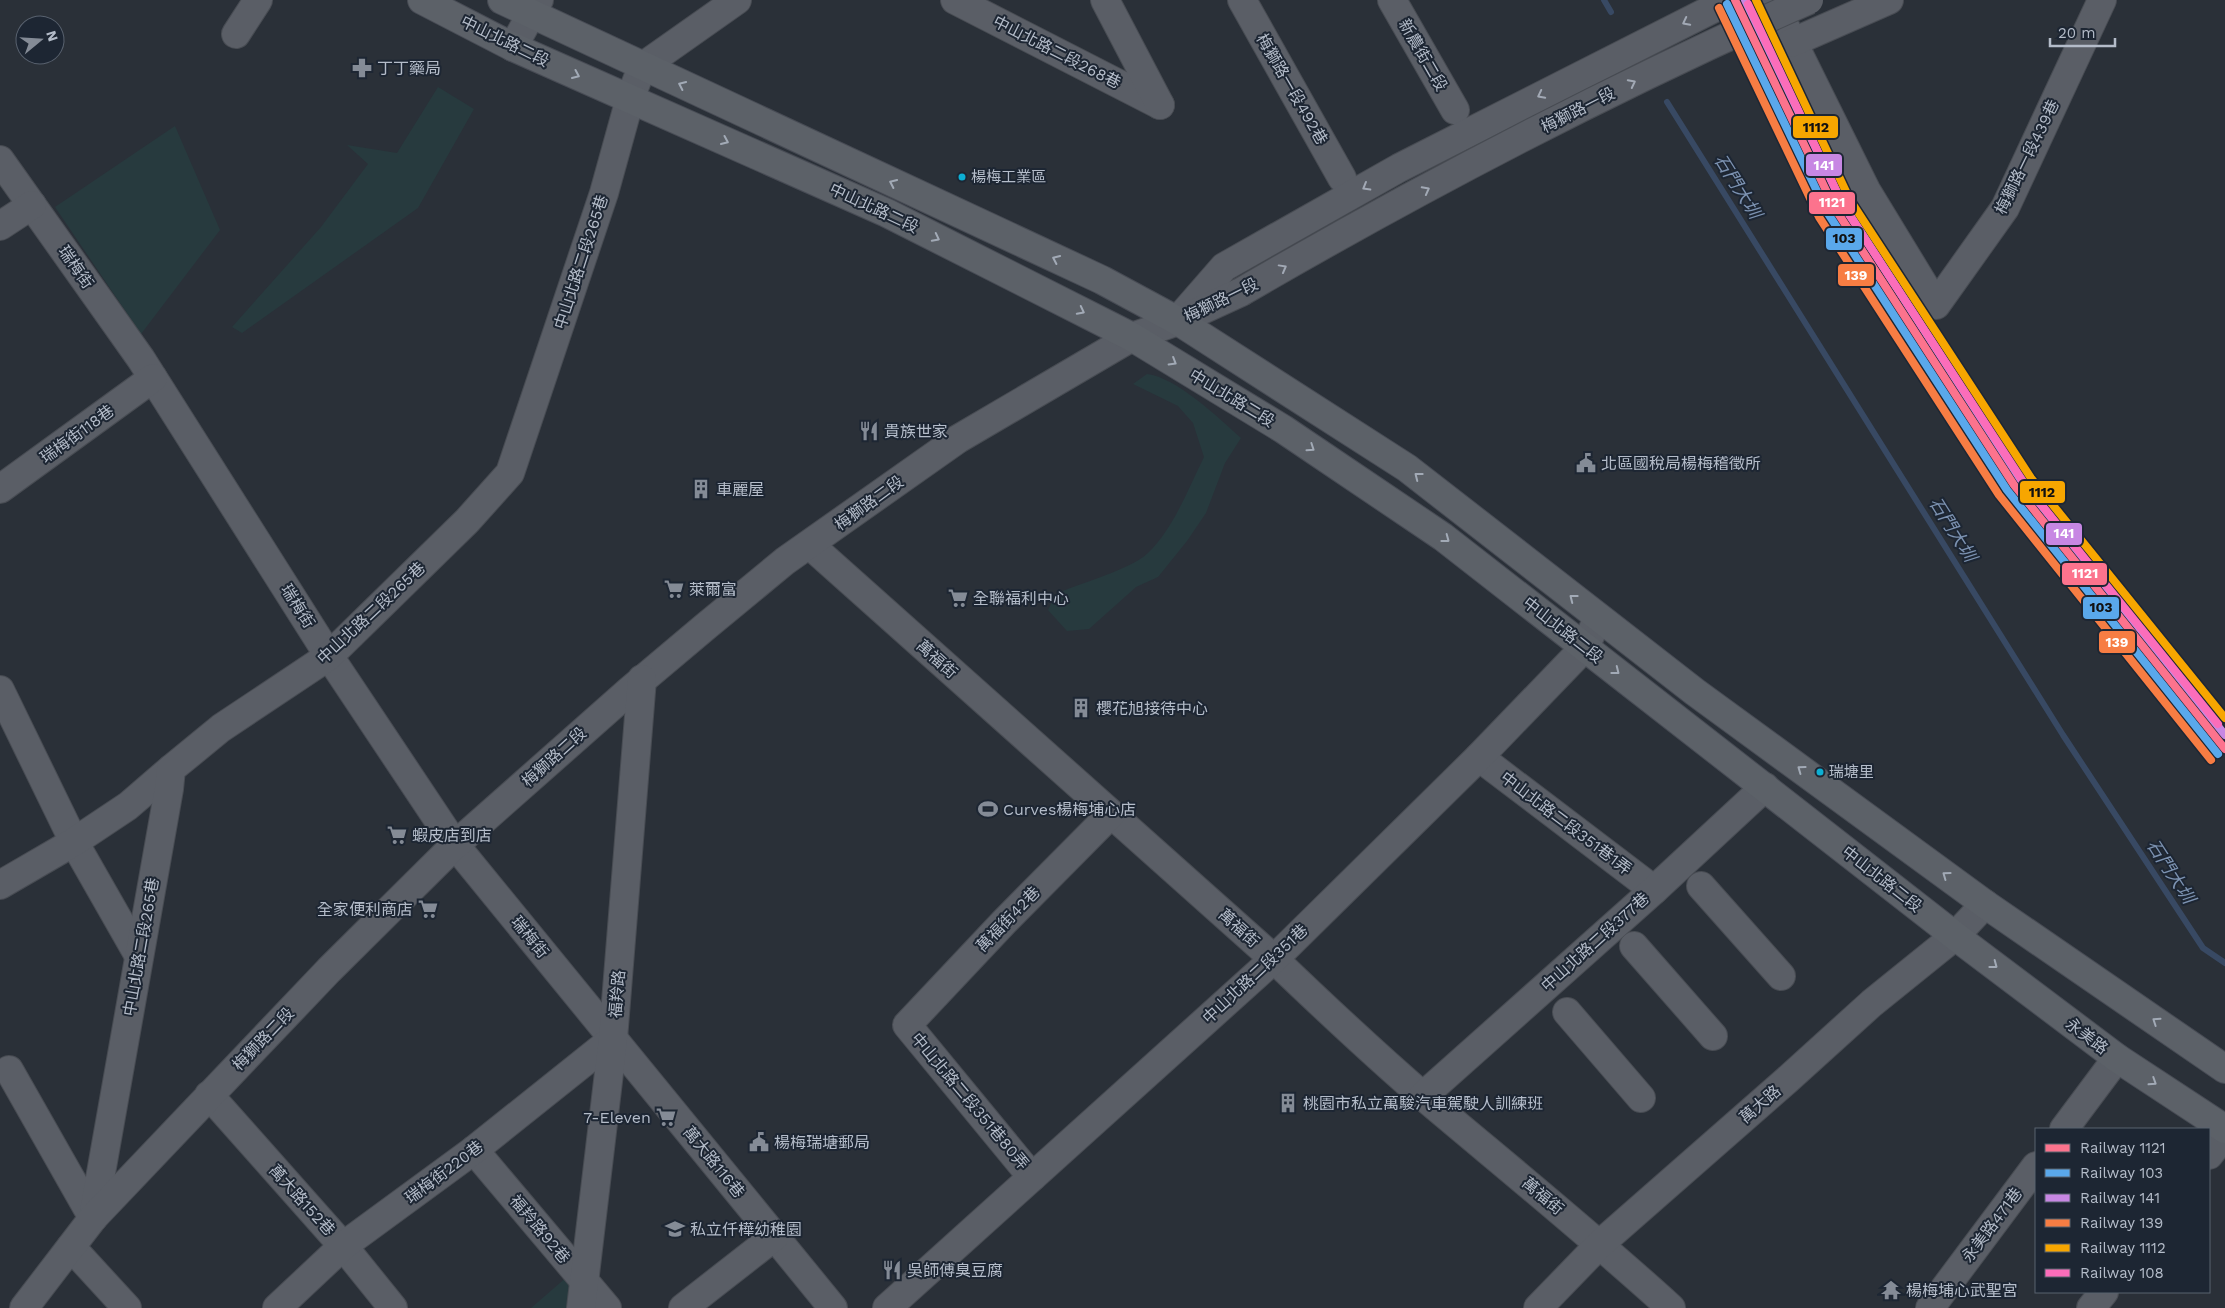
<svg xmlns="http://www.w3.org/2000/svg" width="2225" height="1308" viewBox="0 0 2225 1308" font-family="'Work Sans','Noto Sans TC',sans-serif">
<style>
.green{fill:#273a3e}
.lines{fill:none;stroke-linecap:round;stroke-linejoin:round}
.stream{stroke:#384963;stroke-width:6}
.minor-casing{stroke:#484c53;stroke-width:30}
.major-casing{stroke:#484c55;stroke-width:30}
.minor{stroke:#5a5e66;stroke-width:28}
.major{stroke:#5c6168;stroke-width:28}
.minor-bridge-casing{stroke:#484c53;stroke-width:30;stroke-linecap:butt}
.minor-bridge{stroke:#5a5e66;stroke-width:28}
.rail-1-casing{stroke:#1d2633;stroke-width:11}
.rail-2-casing{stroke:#1d2633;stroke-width:11}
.rail-3-casing{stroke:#1d2633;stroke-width:11}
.rail-4-casing{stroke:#1d2633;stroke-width:11}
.rail-5-casing{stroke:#1d2633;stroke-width:11}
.rail-6-casing{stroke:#1d2633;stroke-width:11}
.rail-1{stroke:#fc738d;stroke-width:8}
.rail-2{stroke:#5aa8eb;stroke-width:8}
.rail-3{stroke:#c787e3;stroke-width:8}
.rail-4{stroke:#f77d43;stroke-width:8}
.rail-5{stroke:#f7a600;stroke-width:8}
.rail-6{stroke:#fb6dba;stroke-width:8}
.oneway{stroke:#a2a9b5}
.oneway2{stroke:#a2aab6}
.bus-dot{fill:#0dafd3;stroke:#1d2633;stroke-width:2}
.labels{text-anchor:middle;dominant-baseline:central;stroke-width:4;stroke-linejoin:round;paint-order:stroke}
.bus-label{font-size:15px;fill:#b4bcc9;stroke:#1d2633;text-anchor:start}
.street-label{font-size:16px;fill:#b4bcc9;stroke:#1d2633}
.poi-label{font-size:16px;fill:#b4bcc9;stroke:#1d2633;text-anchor:start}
.water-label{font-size:18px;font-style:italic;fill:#7c92b1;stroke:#1d2633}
.line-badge{stroke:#1d2633;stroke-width:2}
.badge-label{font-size:14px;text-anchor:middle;font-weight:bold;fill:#fff}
.pale-badge-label{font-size:14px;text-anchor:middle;font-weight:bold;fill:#111}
</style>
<rect width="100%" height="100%" fill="#2a3038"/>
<!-- green -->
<g class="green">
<polygon points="438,87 474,109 418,208 242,333 232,327 321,227 368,164 347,145 397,153"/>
<polygon points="175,126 220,230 141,334 55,207"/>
<path d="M 1147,374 C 1176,377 1220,419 1241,438 L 1225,463 L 1206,513 L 1187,541 L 1158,577 L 1136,587 L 1089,629 L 1067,631 L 1048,610 L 1056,594 C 1080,583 1130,570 1148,553 C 1174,528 1188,489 1204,457 L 1193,423 L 1178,406 L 1133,384 Z"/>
<polygon points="568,1276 573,1282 571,1308 531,1308"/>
</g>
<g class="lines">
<!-- stream -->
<g class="stream">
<polyline points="1604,0 1611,12"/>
<polyline points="1667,102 2063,735 2203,948 2225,963"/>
</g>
<defs>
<g id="minor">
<polyline points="955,0 1160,105"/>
<polyline points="1105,0 1160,105"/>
<polyline points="1242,0 1342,178"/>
<polyline points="1392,0 1455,110"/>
<polyline points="1772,0 1866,190 1936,305 2005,208 2102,0"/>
<polyline points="236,34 258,0"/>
<polyline points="1791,43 1889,0"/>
<polyline points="513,47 539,0"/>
<polyline points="0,160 141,359 329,656 455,845 833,1308"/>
<polyline points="0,226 32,205"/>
<polyline points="1183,314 1224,267 1399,168 1730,0"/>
<polyline points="0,489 153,378"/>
<path d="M 810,545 L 1274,959 C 1323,1006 1373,1053 1424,1097 C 1507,1167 1591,1235 1671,1308"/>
<polyline points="0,690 74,842 139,956"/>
<polyline points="1479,757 1654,890"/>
<polyline points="0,885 74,842 128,806 171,769"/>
<polyline points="1701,886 1781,976"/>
<polyline points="1634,946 1713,1036"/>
<polyline points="1567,1012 1641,1098"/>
<polyline points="9,1070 93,1218"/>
<polyline points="209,1095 343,1246 393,1308"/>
<polyline points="1423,1096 1654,890 1765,787"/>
<polyline points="2064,1129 2117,1058"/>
<polyline points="474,1150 607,1308"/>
<polyline points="2209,1155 2225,1134"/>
<polyline points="1032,1177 907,1025 1005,921 1111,814"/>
<polyline points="93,1218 169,789 171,769 221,728 329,656 467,521 510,473 604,193 630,99 642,67 737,0"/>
<polyline points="71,1247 127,1308"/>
<polyline points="24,1308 93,1218 329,970 455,845 629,691 705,627 785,561 958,439 1132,337 1178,321 1241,292"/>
<polyline points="277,1308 343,1246 474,1150 613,1039"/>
<polyline points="581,1308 613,1039 642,679"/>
<polyline points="683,1308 774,1237"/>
<polyline points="887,1308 1274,959 1479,757 1585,647 1598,618"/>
<polyline points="1538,1308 1600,1244 1787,1080 1872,1003 1955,936 1985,904"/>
<polyline points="1930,1308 2036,1166"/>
<polyline points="2091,1308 2104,1292"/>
</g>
<g id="major">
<polyline points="422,0 513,47 887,213 1132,337 1283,429 1443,537 1955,936 2117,1058 2225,1129"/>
<polyline points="502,0 1102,280 1178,321 1407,468 1695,692 1985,904 2225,1069"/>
</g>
</defs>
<!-- minor casing -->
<use href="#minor" class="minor-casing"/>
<!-- major casing -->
<use href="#major" class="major-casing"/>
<!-- minor -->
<use href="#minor" class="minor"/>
<!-- major -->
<use href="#major" class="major"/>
<defs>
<path id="minor-bridge" d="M 1241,292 C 1425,185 1615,86 1809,0"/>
</defs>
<!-- minor-bridge casing -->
<use href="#minor-bridge" class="minor-bridge-casing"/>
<!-- minor-bridge -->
<use href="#minor-bridge" class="minor-bridge"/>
<defs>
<polyline id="rail-1" points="1735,0 1834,207 2014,485 2225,749"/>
<polyline id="rail-2" points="1727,4 1827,212 2007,490 2218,754"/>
<polyline id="rail-3" points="1745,0 1842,203 2021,480 2225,735"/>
<polyline id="rail-4" points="1719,8 1819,217 1999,495 2211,760"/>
<polyline id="rail-5" points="1756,0 1850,200 2031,478 2225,718"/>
<polyline id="rail-6" points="1748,4 1843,205 2024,483 2218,724"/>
</defs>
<!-- rail-1 casing -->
<use href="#rail-1" class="rail-1-casing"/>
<!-- rail-2 casing -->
<use href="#rail-2" class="rail-2-casing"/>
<!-- rail-3 casing -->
<use href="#rail-3" class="rail-3-casing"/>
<!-- rail-4 casing -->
<use href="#rail-4" class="rail-4-casing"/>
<!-- rail-5 casing -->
<use href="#rail-5" class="rail-5-casing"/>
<!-- rail-6 casing -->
<use href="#rail-6" class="rail-6-casing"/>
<!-- rail-1 -->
<use href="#rail-1" class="rail-1"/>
<!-- rail-2 -->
<use href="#rail-2" class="rail-2"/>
<!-- rail-3 -->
<use href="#rail-3" class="rail-3"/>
<!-- rail-4 -->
<use href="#rail-4" class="rail-4"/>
<!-- rail-5 -->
<use href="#rail-5" class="rail-5"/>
<!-- rail-6 -->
<use href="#rail-6" class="rail-6"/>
</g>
<!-- one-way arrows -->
<defs><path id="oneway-chevron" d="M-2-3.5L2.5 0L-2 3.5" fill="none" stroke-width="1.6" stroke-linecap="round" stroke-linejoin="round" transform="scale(1.25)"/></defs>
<g class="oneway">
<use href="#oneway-chevron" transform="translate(1686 22) rotate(153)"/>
<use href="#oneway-chevron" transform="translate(1632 83) rotate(-27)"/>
<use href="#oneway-chevron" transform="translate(1541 95) rotate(153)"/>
<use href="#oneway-chevron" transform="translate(1366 187) rotate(150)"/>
<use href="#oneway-chevron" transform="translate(1426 190) rotate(-28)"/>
<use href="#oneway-chevron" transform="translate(1283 268) rotate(-29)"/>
</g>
<g class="oneway2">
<use href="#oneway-chevron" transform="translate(576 75) rotate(24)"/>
<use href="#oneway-chevron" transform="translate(682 85) rotate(-155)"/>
<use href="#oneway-chevron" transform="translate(725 141) rotate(24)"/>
<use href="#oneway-chevron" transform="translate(893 183) rotate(-155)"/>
<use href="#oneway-chevron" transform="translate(936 238) rotate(27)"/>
<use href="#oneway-chevron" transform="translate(1056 259) rotate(-155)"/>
<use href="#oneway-chevron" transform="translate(1081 311) rotate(27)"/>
<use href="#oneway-chevron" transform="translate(1173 362) rotate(31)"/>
<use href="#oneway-chevron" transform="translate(1311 448) rotate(34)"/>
<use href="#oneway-chevron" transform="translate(1418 476) rotate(-142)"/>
<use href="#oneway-chevron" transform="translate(1446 539) rotate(37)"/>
<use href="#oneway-chevron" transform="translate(1573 598) rotate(-142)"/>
<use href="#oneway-chevron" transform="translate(1616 671) rotate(38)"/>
<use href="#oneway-chevron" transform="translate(1801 769) rotate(-144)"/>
<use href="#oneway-chevron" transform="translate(1946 875) rotate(-144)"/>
<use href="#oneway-chevron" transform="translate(1994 965) rotate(37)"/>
<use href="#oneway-chevron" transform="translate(2156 1021) rotate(-146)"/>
<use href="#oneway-chevron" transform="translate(2153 1082) rotate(33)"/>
</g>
<!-- icons -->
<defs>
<symbol id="pharmacy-bare" viewBox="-9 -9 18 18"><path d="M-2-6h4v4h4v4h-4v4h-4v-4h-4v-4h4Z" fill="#848b96" stroke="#1d2633" stroke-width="2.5" paint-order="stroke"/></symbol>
<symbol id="restaurant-bare" viewBox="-9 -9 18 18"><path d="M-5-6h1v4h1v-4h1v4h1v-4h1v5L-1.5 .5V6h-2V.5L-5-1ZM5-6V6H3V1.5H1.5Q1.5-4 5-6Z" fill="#848b96" stroke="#1d2633" stroke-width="2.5" paint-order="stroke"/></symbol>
<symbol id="civic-bare" viewBox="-9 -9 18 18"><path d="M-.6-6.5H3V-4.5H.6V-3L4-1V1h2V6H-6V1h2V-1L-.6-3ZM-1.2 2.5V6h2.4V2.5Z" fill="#848b96" stroke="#1d2633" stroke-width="2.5" paint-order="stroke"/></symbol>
<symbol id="building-bare" viewBox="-9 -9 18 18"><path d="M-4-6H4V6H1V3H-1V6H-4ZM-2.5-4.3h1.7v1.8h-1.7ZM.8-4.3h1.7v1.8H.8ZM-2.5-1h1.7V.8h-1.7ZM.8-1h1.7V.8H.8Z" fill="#848b96" stroke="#1d2633" stroke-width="2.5" paint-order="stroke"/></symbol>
<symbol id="supermarket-bare" viewBox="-9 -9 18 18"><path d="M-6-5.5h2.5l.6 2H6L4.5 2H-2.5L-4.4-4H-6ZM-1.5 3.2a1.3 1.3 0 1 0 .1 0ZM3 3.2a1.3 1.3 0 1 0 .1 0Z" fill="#848b96" stroke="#1d2633" stroke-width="2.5" paint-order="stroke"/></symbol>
<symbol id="stadium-bare" viewBox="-9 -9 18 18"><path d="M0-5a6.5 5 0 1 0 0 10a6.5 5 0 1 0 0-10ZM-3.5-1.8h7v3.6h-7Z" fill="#848b96" stroke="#1d2633" stroke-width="2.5" paint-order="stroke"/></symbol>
<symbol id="school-bare" viewBox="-9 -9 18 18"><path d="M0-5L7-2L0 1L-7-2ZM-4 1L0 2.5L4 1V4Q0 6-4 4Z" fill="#848b96" stroke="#1d2633" stroke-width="2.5" paint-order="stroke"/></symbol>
<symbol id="temple-bare" viewBox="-9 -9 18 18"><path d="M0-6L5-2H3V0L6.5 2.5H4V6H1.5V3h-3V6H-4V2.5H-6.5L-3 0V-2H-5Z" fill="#848b96" stroke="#1d2633" stroke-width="2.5" paint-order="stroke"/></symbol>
</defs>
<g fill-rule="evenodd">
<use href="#pharmacy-bare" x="348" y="54" width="28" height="28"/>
<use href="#restaurant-bare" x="855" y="417" width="28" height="28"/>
<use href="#civic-bare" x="1572" y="449" width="28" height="28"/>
<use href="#building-bare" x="687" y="475" width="28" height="28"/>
<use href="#supermarket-bare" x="660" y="575" width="28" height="28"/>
<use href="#supermarket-bare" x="944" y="584" width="28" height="28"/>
<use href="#building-bare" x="1067" y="694" width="28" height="28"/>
<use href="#stadium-bare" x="974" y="795" width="28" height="28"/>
<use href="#supermarket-bare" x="383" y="821" width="28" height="28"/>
<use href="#supermarket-bare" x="414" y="895" width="28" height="28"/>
<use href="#building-bare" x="1274" y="1089" width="28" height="28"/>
<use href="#supermarket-bare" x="652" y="1103" width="28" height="28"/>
<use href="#civic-bare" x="745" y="1128" width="28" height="28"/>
<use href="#school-bare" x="661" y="1215" width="28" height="28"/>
<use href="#restaurant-bare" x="878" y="1256" width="28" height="28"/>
<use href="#temple-bare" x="1877" y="1276" width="28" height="28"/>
</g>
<!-- markers -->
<g class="bus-dot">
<circle cx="962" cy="177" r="4.5"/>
<circle cx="1820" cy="772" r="4.5"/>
</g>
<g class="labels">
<!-- bus labels -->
<g class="bus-label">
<text x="971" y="177">楊梅工業區</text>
<text x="1829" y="772">瑞塘里</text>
</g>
<!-- street labels -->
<g class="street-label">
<text transform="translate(505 41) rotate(26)">中山北路二段</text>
<text transform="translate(1057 52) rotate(27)">中山北路二段268巷</text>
<text transform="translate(1423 55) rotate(60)">新農街二段</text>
<text transform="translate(1292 89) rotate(60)">梅獅路一段492巷</text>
<text transform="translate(1578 110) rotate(-27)">梅獅路一段</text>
<text transform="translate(2027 157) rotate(-64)">梅獅路一段439巷</text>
<text transform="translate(874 208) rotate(25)">中山北路二段</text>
<text transform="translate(581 262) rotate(-72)">中山北路二段265巷</text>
<text transform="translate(76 267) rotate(55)">瑞梅街</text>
<text transform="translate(1221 300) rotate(-26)">梅獅路一段</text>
<text transform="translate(1232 398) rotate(31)">中山北路二段</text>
<text transform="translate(77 434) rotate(-36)">瑞梅街118巷</text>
<text transform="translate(869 503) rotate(-36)">梅獅路二段</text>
<text transform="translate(298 606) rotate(58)">瑞梅街</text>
<text transform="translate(371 613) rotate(-43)">中山北路二段265巷</text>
<text transform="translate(1563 630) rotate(38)">中山北路二段</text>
<text transform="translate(937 659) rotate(42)">萬福街</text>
<text transform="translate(554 757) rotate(-42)">梅獅路二段</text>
<text transform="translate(1566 823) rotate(37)">中山北路二段351巷1弄</text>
<text transform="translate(1882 879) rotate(38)">中山北路二段</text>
<text transform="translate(1008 919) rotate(-46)">萬福街42巷</text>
<text transform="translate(1239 928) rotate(42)">萬福街</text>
<text transform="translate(530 937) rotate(51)">瑞梅街</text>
<text transform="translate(1595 942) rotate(-42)">中山北路二段377巷</text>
<text transform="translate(141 947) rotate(-80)">中山北路二段265巷</text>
<text transform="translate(1255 974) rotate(-43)">中山北路二段351巷</text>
<text transform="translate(617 994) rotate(-85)">福羚路</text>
<text transform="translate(2087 1036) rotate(37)">永美路</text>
<text transform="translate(263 1039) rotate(-46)">梅獅路二段</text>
<text transform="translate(970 1101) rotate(50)">中山北路二段351巷80弄</text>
<text transform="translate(1760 1104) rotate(-41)">萬大路</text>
<text transform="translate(714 1162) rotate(51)">萬大路116巷</text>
<text transform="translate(444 1172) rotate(-37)">瑞梅街220巷</text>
<text transform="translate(1543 1196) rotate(40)">萬福街</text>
<text transform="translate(302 1200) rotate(48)">萬大路152巷</text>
<text transform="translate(1992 1225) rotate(-53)">永美路471巷</text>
<text transform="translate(540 1229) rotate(50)">福羚路92巷</text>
</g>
<!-- poi labels -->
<g class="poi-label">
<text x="377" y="68">丁丁藥局</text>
<text x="884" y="431">貴族世家</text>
<text x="1601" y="463">北區國稅局楊梅稽徵所</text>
<text x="716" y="489">車麗屋</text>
<text x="689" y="589">萊爾富</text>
<text x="973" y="598">全聯福利中心</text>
<text x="1096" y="708">櫻花旭接待中心</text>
<text x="1003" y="809">Curves楊梅埔心店</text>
<text x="412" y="835">蝦皮店到店</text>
<text x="413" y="909" text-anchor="end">全家便利商店</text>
<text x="1303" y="1103">桃園市私立萬駿汽車駕駛人訓練班</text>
<text x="651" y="1117" text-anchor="end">7-Eleven</text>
<text x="774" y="1142">楊梅瑞塘郵局</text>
<text x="690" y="1229">私立仟樺幼稚園</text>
<text x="907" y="1270">吳師傅臭豆腐</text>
<text x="1906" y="1290">楊梅埔心武聖宮</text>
</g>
<!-- water labels -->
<g class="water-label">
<text transform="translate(1738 186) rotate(58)">石門大圳</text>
<text transform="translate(1953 529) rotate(58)">石門大圳</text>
<text transform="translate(2171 871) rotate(57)">石門大圳</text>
</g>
</g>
<g class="line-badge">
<rect x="1792" y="115" width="47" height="24" rx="5" fill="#f7a600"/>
<rect x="1805" y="153" width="38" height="24" rx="5" fill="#c787e3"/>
<rect x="1808" y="191" width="48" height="24" rx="5" fill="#fc738d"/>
<rect x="1825" y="227" width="38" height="24" rx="5" fill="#5aa8eb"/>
<rect x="1837" y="263" width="38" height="24" rx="5" fill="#f77d43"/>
<rect x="2019" y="480" width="47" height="24" rx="5" fill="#f7a600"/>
<rect x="2045" y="522" width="38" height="24" rx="5" fill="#c787e3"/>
<rect x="2061" y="562" width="47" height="24" rx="5" fill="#fc738d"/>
<rect x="2082" y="596" width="38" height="24" rx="5" fill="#5aa8eb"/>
<rect x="2098" y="630" width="38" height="24" rx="5" fill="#f77d43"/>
</g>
<g class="badge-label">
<text x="1824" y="170">141</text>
<text x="1832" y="207">1121</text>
<text x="1856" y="280">139</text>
<text x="2064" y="538">141</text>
<text x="2085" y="578">1121</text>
<text x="2117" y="647">139</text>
</g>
<g class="pale-badge-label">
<text x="1816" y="132">1112</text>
<text x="1844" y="243">103</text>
<text x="2042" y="497">1112</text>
<text x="2101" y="612">103</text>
</g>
<!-- legend -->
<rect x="2035" y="1128" width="175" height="165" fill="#1d2633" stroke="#59626f"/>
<rect x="2045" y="1144" width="25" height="8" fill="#fc738d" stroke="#59626f"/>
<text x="2080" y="1153" font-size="15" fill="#b4bcc9">Railway 1121</text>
<rect x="2045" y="1169" width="25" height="8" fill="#5aa8eb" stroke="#59626f"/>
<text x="2080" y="1178" font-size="15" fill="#b4bcc9">Railway 103</text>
<rect x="2045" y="1194" width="25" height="8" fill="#c787e3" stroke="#59626f"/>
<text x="2080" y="1203" font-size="15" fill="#b4bcc9">Railway 141</text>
<rect x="2045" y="1219" width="25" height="8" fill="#f77d43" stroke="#59626f"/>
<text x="2080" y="1228" font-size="15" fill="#b4bcc9">Railway 139</text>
<rect x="2045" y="1244" width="25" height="8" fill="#f7a600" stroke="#59626f"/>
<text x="2080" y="1253" font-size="15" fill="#b4bcc9">Railway 1112</text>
<rect x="2045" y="1269" width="25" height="8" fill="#fb6dba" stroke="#59626f"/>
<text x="2080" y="1278" font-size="15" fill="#b4bcc9">Railway 108</text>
<!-- north arrow -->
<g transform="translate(40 40) rotate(72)"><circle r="24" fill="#1d2633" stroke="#59626f"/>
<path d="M0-4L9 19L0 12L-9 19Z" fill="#848b96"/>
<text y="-8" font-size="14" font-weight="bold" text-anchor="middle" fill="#b4bcc9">N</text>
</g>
<!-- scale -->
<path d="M2050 38v8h65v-8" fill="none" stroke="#b4bcc9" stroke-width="2.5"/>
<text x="2058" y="38" font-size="15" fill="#b4bcc9" stroke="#1d2633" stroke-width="4" paint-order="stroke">20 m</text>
</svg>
